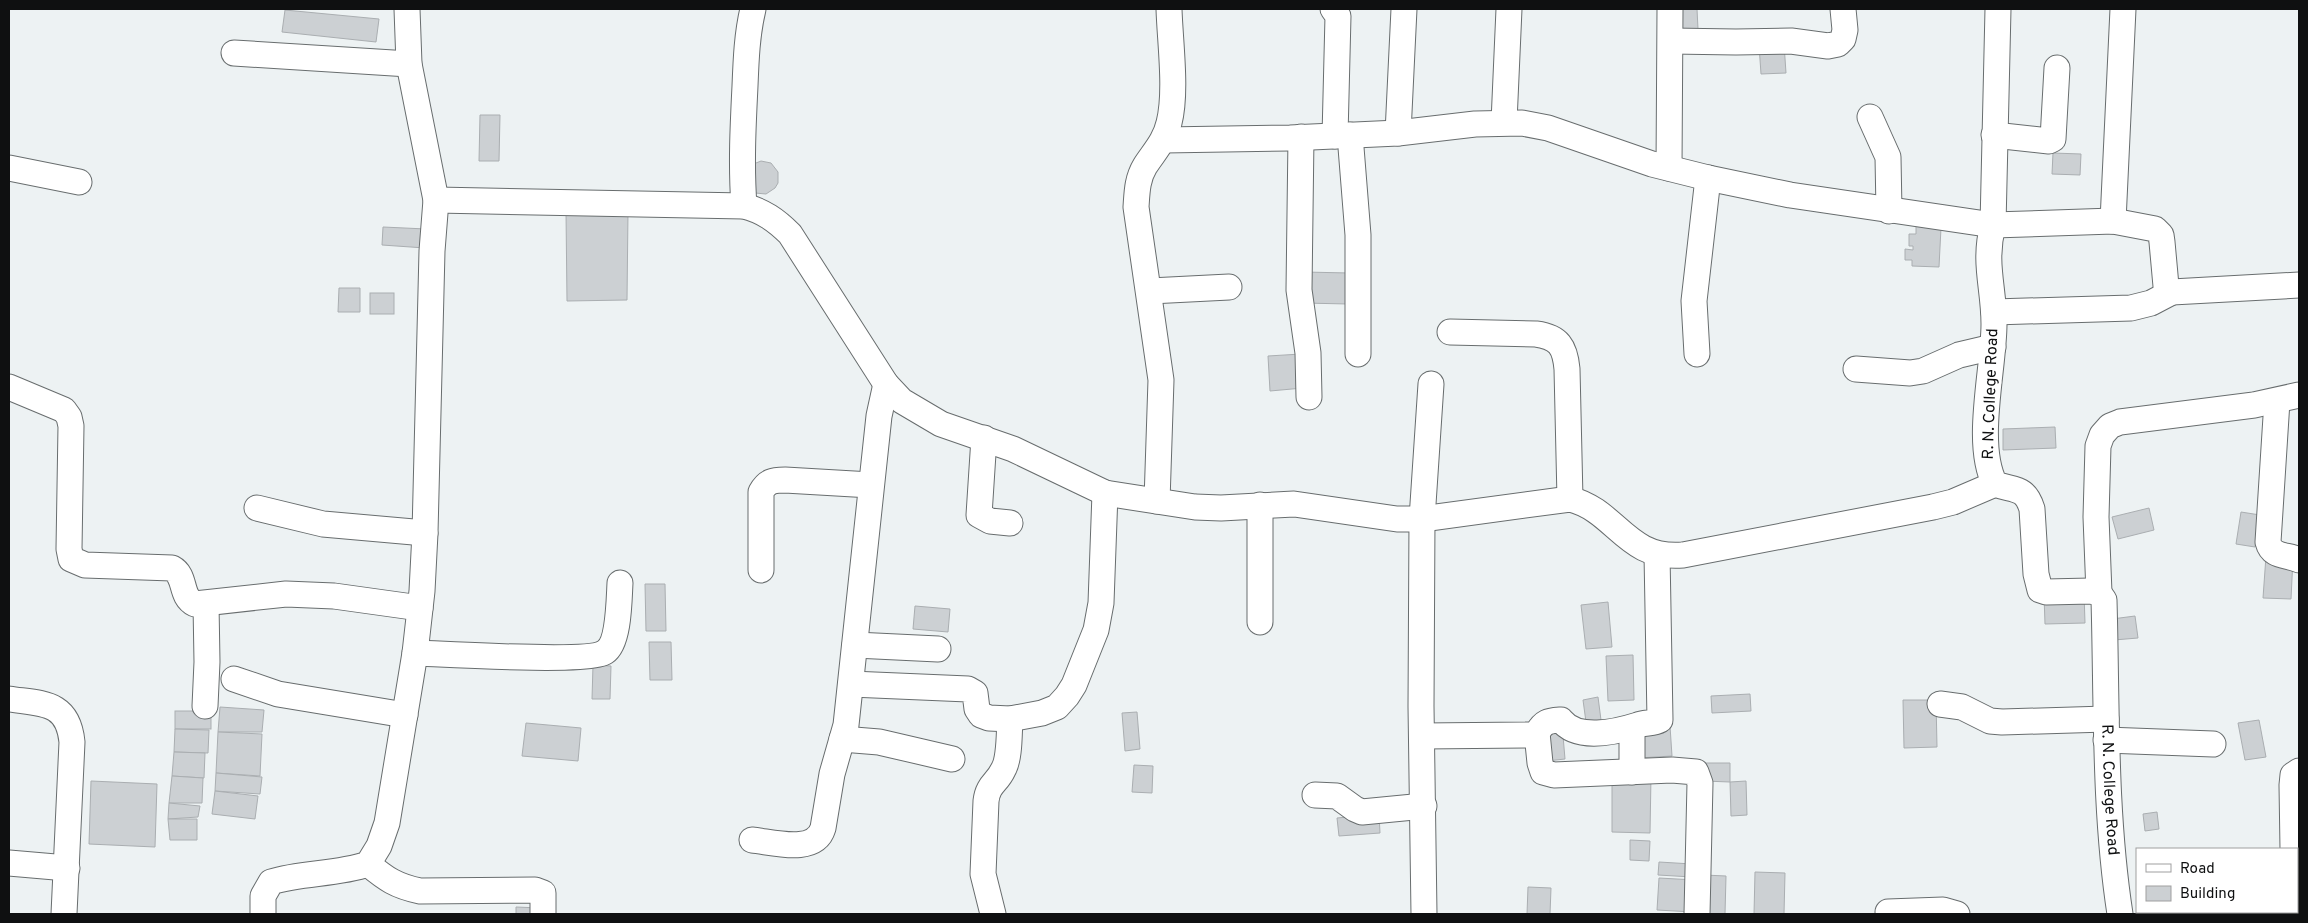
<svg xmlns="http://www.w3.org/2000/svg" width="2308" height="923" viewBox="0 0 2308 923" font-family="Overpass,sans-serif">
<style>
.building{fill:#ccd0d3;stroke:#aaaeb1}
.lines{fill:none;stroke-linecap:round;stroke-linejoin:round}
.minor-casing{stroke:#686d6e;stroke-width:27}
.minor{stroke:#fff;stroke-width:25}
.labels{text-anchor:middle;dominant-baseline:central;stroke-width:5;stroke-linejoin:round;paint-order:stroke}
.street-label{font-size:16px;fill:#0f1011;stroke:#fff}
</style>
<rect width="100%" height="100%" fill="#edf2f3"/>
<!-- building -->
<g class="building">
<polygon points="1673,9 1697,9 1698,29 1674,30"/>
<polygon points="285,10 379,19 376,42 282,32"/>
<polygon points="1784,44 1786,73 1761,74 1759,45"/>
<polygon points="480,115 500,115 499,161 479,161"/>
<polygon points="2053,153 2081,154 2080,175 2052,174"/>
<polygon points="761,161 771,163 778,172 778,183 775,188 766,194 755,193 751,165"/>
<polygon points="566,212 628,212 627,300 567,301"/>
<polygon points="1916,226 1941,228 1939,267 1912,266 1912,260 1905,260 1905,249 1913,250 1913,246 1909,246 1909,234 1916,234"/>
<polygon points="383,227 426,229 425,248 382,245"/>
<polygon points="1304,272 1349,273 1348,304 1303,303"/>
<polygon points="339,288 360,288 360,312 338,312"/>
<rect x="370" y="293" width="24" height="21"/>
<polygon points="1301,354 1303,388 1270,391 1268,356"/>
<polygon points="2055,427 2056,448 2003,450 2003,429"/>
<polygon points="2149,508 2154,530 2118,539 2112,517"/>
<polygon points="2241,512 2260,515 2255,547 2236,544"/>
<polygon points="2266,556 2293,558 2291,599 2263,598"/>
<polygon points="645,584 665,584 666,631 646,631"/>
<polygon points="2084,593 2085,623 2045,624 2044,595"/>
<polygon points="1608,602 1612,647 1586,649 1581,605"/>
<polygon points="915,606 950,609 948,632 913,629"/>
<polygon points="2135,616 2138,638 2114,640 2112,619"/>
<polygon points="649,642 671,642 672,680 650,680"/>
<polygon points="1633,655 1634,700 1608,701 1606,656"/>
<polygon points="593,665 611,666 610,699 592,699"/>
<polygon points="1750,694 1751,711 1712,713 1711,696"/>
<polygon points="1598,697 1601,720 1586,722 1583,700"/>
<polygon points="1903,700 1936,700 1937,747 1904,748"/>
<polygon points="220,707 264,710 262,732 218,732"/>
<rect x="175" y="711" width="36" height="18"/>
<polygon points="1137,712 1140,749 1125,751 1122,713"/>
<polygon points="2259,720 2266,757 2245,760 2238,723"/>
<polygon points="526,723 581,728 578,761 522,756"/>
<polygon points="1562,724 1565,759 1547,761 1545,725"/>
<polygon points="1670,726 1672,756 1638,758 1636,728"/>
<polygon points="175,729 209,730 208,753 174,752"/>
<polygon points="218,732 262,734 260,776 216,773"/>
<polygon points="174,752 205,753 204,778 172,776"/>
<polygon points="1704,763 1730,763 1730,782 1704,781"/>
<polygon points="1134,765 1153,766 1152,793 1132,792"/>
<polygon points="216,773 262,777 260,794 215,791"/>
<polygon points="1612,775 1651,776 1650,833 1612,832"/>
<polygon points="172,776 203,778 202,803 169,803"/>
<polygon points="91,781 157,784 155,847 89,844"/>
<polygon points="1746,781 1747,815 1731,816 1730,782"/>
<polygon points="215,791 258,796 255,819 212,814"/>
<polygon points="169,803 200,806 198,817 168,819"/>
<polygon points="2157,812 2159,829 2145,831 2143,814"/>
<polygon points="1379,814 1380,833 1339,836 1337,818"/>
<polygon points="168,819 197,819 197,840 170,840"/>
<polygon points="1630,840 1650,841 1649,861 1630,860"/>
<polygon points="1659,862 1692,864 1692,877 1658,875"/>
<polygon points="1755,872 1785,873 1784,914 1754,914"/>
<polygon points="1704,875 1726,876 1725,914 1703,914"/>
<polygon points="1659,878 1695,880 1693,912 1657,910"/>
<polygon points="1528,887 1551,888 1550,914 1527,914"/>
<polygon points="516,907 540,908 540,914 516,914"/>
</g>
<g class="lines">
<defs>
<g id="minor">
<polyline points="1333,9 1338,16 1335,136"/>
<path id="s1" d="M 1998,9 L 1993,225 C 1983,263 1994,287 1994,324 C 1994,369 1974,444 1995,484 C 2014,491 2025,486 2032,509 L 2036,574 L 2040,590 L 2046,592 L 2091,591 L 2099,593 L 2104,600 C 2107,705 2104,810 2120,914"/>
<polyline points="1671,41 1736,42 1791,41 1828,46 1838,44 1843,39 1845,30 1843,9"/>
<polyline points="234,53 409,64"/>
<polyline points="1870,117 1888,157 1889,211"/>
<polyline points="1504,122 1509,9"/>
<polyline points="1398,133 1404,9"/>
<polyline points="1350,135 1358,235 1358,354"/>
<polyline points="1994,135 2049,141 2053,139 2057,68"/>
<polyline points="1301,137 1299,290 1308,353 1309,397"/>
<polyline points="1164,140 1290,138 1398,133 1475,124 1522,123 1548,128 1652,164 1708,178 1790,195 1993,225 2113,221 2155,229 2161,235 2162,242 2166,286 2172,292 2299,285"/>
<polyline points="9,168 79,182"/>
<polyline points="1669,168 1670,9"/>
<path d="M 436,200 L 744,206 C 763,211 776,220 790,234 L 886,384 L 902,401 L 941,424 L 1013,449 L 1105,493 L 1195,507 L 1221,508 L 1294,504 L 1397,519 L 1422,519 L 1570,499 C 1617,511 1626,560 1683,555 L 1933,507 L 1953,502 L 1995,484"/>
<path d="M 744,206 C 741,165 743,126 745,86 C 746,60 747,34 753,9"/>
<polyline points="2113,221 2123,9"/>
<polyline points="1150,291 1229,287"/>
<polyline points="1994,312 2131,308 2151,303 2172,292"/>
<path d="M 1450,332 L 1536,334 C 1559,337 1565,347 1567,369 L 1570,499"/>
<polyline points="1697,354 1694,301 1708,178"/>
<polyline points="1856,369 1910,373 1923,371 1959,355 1993,347"/>
<path d="M 9,387 L 64,410 L 69,417 L 71,426 L 69,549 L 71,559 L 85,565 L 172,568 C 187,576 179,596 195,604 L 286,594 L 334,596 L 420,608"/>
<path d="M 2277,401 L 2268,542 C 2272,558 2287,554 2299,560"/>
<polyline points="984,438 979,515 990,521 1010,523"/>
<path d="M 1157,501 L 1161,380 L 1136,207 C 1137,193 1137,179 1145,166 C 1154,152 1165,141 1169,123 C 1177,92 1170,42 1169,9"/>
<polyline points="257,508 323,524 425,533"/>
<path d="M 761,570 L 761,492 C 767,481 773,480 785,480 L 871,485"/>
<polyline points="2099,593 2096,517 2098,446 2102,435 2110,426 2120,422 2254,405 2299,395"/>
<polyline points="1260,622 1260,505"/>
<polyline points="855,645 938,649"/>
<path d="M 415,653 C 443,654 589,663 605,652 C 619,643 619,600 620,583"/>
<polyline points="234,679 278,694 405,715"/>
<polyline points="851,684 968,689 975,693 977,709 981,715 989,718 1010,719 1042,713 1057,707 1067,696 1074,685 1096,630 1101,603 1105,493"/>
<path d="M 9,699 C 42,704 68,701 72,742 L 64,914"/>
<polyline points="1940,704 1962,707 1990,721 2002,722 2106,719"/>
<polyline points="205,706 207,662 206,604"/>
<polyline points="1632,728 1632,772"/>
<polyline points="1537,733 1540,763 1543,772 1554,775 1672,770 1696,772 1700,783 1697,914"/>
<path d="M 1422,736 L 1531,735 L 1537,733 C 1544,721 1548,721 1561,720 C 1577,741 1616,732 1638,725 C 1645,722 1653,724 1660,720 L 1657,554"/>
<polyline points="842,739 879,742 952,759"/>
<polyline points="2106,740 2213,744"/>
<polyline points="1315,795 1337,796 1355,809 1362,812 1424,806"/>
<path d="M 752,840 C 773,842 815,855 823,828 L 832,774 L 846,725 L 879,416 L 886,384"/>
<polyline points="2293,849 2292,785 2293,775 2299,771"/>
<polyline points="9,863 67,868"/>
<path d="M 368,864 C 386,879 396,886 420,891 L 535,890 L 543,893 L 543,914"/>
<polyline points="2297,900 2299,900"/>
<polyline points="1888,912 1943,910 1957,914"/>
<polyline points="2275,912 2275,914"/>
<path d="M 263,914 L 263,896 L 271,882 C 302,872 336,875 368,864 L 379,846 L 387,823 L 415,653 L 422,591 L 425,533 L 432,251 L 436,200 L 409,64 L 407,9"/>
<path d="M 993,914 L 983,874 L 986,801 C 988,784 997,783 1003,770 C 1010,759 1009,732 1010,719"/>
<polyline points="1424,914 1421,706 1422,519 1431,384"/>
<polyline points="2196,914 2212,912"/>
</g>
</defs>
<!-- minor casing -->
<use href="#minor" class="minor-casing"/>
<!-- minor -->
<use href="#minor" class="minor"/>
</g>
<g class="labels">
<!-- street labels -->
<g class="street-label">
<text transform="translate(1991 394) rotate(-88)">R. N. College Road</text>
<text stroke="none"><textPath href="#s1" startOffset="865">R. N. College Road</textPath></text>
</g>
</g>
<!-- border -->
<rect width="2308" height="923" fill="none" stroke="#0f1011" stroke-width="20"/>
<!-- legend -->
<rect x="2136" y="848" width="162" height="65" fill="#ffffff" stroke="#9f9fa0"/>
<rect x="2146" y="864" width="25" height="8" fill="#ffffff" stroke="#9f9fa0"/>
<text x="2180" y="873" font-size="15" fill="#0f1011">Road</text>
<rect x="2146" y="886" width="25" height="15" fill="#ccd0d3" stroke="#9f9fa0"/>
<text x="2180" y="898" font-size="15" fill="#0f1011">Building</text>
</svg>
